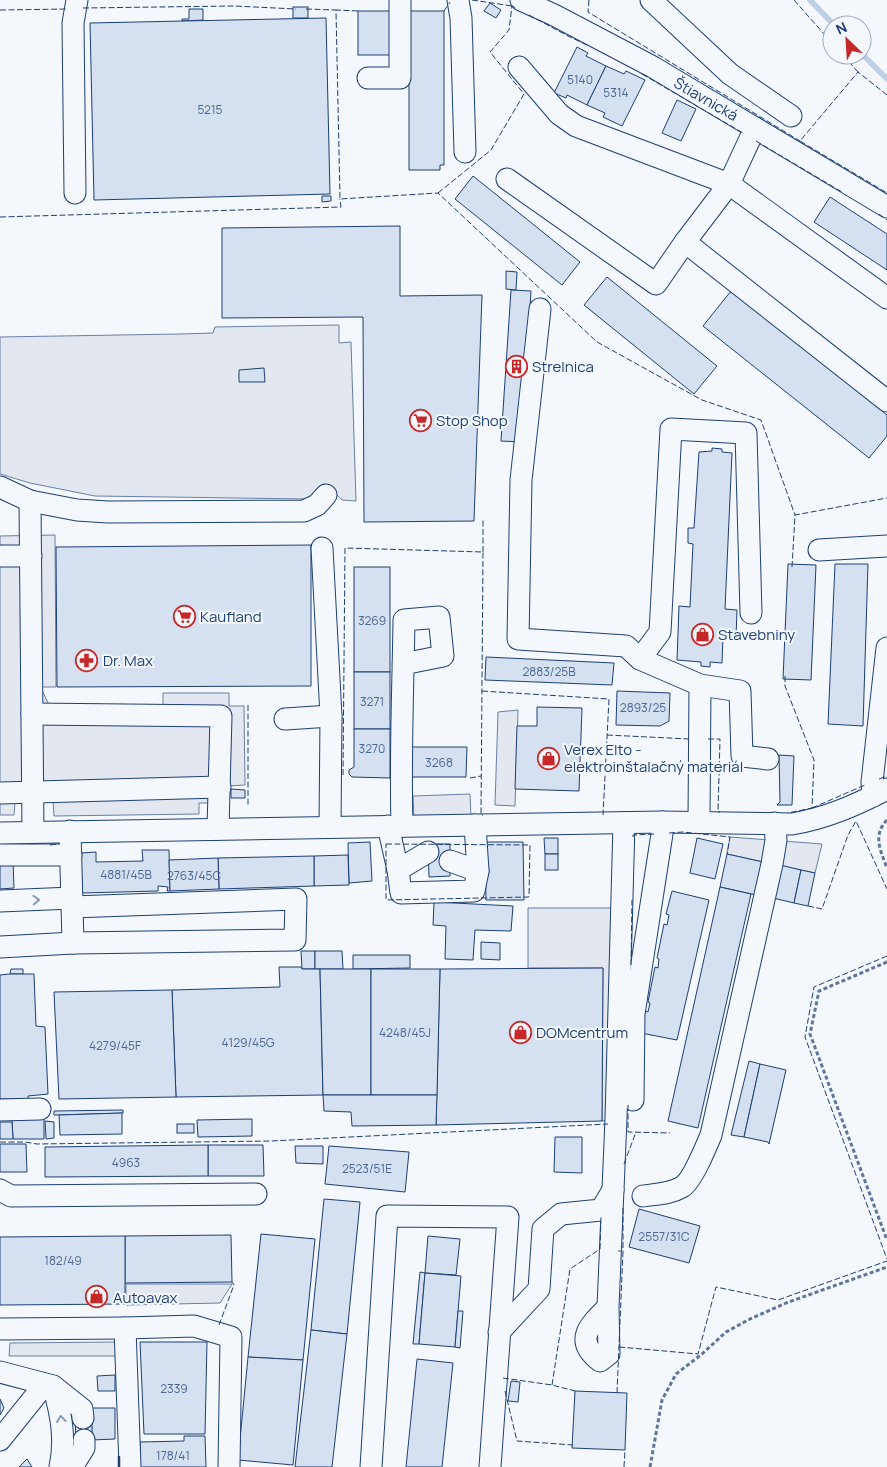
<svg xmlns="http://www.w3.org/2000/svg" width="887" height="1467" viewBox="0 0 887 1467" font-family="Manrope,sans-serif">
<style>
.parking{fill:#e3e8f0;stroke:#687fa3}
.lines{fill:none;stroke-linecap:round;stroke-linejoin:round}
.stream{stroke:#bed0e5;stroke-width:5.5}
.building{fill:#d5e0f0;stroke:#1d3f73}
.minor-casing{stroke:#1d3f73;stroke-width:23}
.path{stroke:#5e769c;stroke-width:3;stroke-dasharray:4 2.5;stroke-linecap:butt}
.minor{stroke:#f4f7fb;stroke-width:21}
.fence{stroke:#1d3f73;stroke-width:1;stroke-dasharray:6 2.5;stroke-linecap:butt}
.wall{stroke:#1d3f73;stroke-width:2.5}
.oneway{stroke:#889bb7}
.labels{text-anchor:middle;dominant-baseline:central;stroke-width:4;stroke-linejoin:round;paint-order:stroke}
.number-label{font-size:12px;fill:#4b6792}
.street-label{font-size:15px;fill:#1d3f73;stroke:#f4f7fb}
.poi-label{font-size:15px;fill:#1d3f73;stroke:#f4f7fb;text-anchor:start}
</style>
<rect width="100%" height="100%" fill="#f4f7fb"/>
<!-- parking -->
<g class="parking">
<polygon points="339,325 339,343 351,342 356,501 342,500 333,491 308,499 95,496 30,483 0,474 0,337 180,334 213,333 215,327"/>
<polygon points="55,535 56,687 42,687 41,688 48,703 58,707 163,706 163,693 229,693 229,706 244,706 245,785 228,786 229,803 199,803 199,814 54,816 53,801 15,802 14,815 0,815 0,536"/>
<polygon points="518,710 515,806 495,805 498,712"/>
<polygon points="470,794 471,817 414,819 413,796"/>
<polygon points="730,837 822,844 815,873 727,854"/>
<polygon points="528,908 621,908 616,1119 602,1121 603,968 528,968"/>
<polygon points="126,1284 232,1284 220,1303 126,1305"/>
<polygon points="116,1342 116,1356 9,1356 10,1343"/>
</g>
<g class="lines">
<!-- stream -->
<g class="stream">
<polyline points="810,0 834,25"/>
<polyline points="862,54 887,79"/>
</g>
</g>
<!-- building -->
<g class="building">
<polygon points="490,3 501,10 496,18 484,11"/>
<rect x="293" y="7" width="15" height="11"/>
<polygon points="189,9 203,9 203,20 182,21 182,19 189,19"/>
<rect x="358" y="11" width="34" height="44"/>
<polygon points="409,11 444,11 444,165 440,165 440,170 409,170"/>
<polygon points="326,18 330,194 94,200 90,23"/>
<polygon points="577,47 588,53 586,56 606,66 587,105 567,95 566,98 554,93"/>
<polygon points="606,66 624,74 626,71 645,80 622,126 603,117 605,113 587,105"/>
<polygon points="677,100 696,109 681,141 662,133"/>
<polygon points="473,176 580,262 562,285 455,199"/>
<polygon points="322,196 331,196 331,201 322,202"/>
<polygon points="830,197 887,234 887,270 814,222"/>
<polygon points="400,226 400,296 482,295 474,521 364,522 363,317 222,318 222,228"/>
<polygon points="506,271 517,272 516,290 506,289"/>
<polygon points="607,277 717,366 694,394 584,305"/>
<polygon points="511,290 531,291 522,442 501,441"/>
<polygon points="731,291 887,415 887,436 869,458 703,326"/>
<polygon points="264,368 265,382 239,382 239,370"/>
<polygon points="712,448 722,449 722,452 732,453 725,609 737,610 736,638 723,637 722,663 710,662 710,667 701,666 701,662 677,660 679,606 690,607 693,544 688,543 688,528 694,528 699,452 712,451"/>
<polygon points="311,545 311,686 57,687 56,547"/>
<polygon points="788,564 816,565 811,680 783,679"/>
<polygon points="835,564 868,564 863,726 828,724"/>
<rect x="354" y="567" width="36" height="105"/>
<polygon points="486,657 614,663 612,685 485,680"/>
<rect x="354" y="672" width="36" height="57"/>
<polygon points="617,691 670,693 669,721 660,726 616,725"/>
<polygon points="537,707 582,708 579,791 515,789 517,726 537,726"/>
<polygon points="354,729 390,729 390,778 352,777 349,774 349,770 354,767"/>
<polygon points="411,747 467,747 466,777 411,777"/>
<polygon points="779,755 794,756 792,805 777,805 780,802"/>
<polygon points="231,789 245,790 245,798 231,798"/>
<polygon points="544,838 558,838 558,854 545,854"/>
<polygon points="697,838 723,844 715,879 690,873"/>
<polygon points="370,842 372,881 349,883 348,843"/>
<polygon points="485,842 523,842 524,900 486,900"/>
<polygon points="428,844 450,844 450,876 429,877"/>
<polygon points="142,850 169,850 170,891 167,891 168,887 158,886 158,891 82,893 81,853 96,852 96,862 143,861"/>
<rect x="545" y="854" width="13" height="16"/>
<polygon points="727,854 763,862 756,895 720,887"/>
<polygon points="348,855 349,885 314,886 314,856"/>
<polygon points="314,856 314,886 219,889 218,858"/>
<polygon points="218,858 219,889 170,891 169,860"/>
<polygon points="0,860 13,860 14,888 0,889"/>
<polygon points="780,865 801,870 794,903 773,898"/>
<polygon points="801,870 815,873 808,906 794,903"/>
<polygon points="720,887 751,894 698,1128 668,1121"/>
<polygon points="672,891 709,900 677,1040 641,1033 645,1011 648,1012 650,1003 648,1002 655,967 658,968 659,959 657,958 664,924 667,925 669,915 666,914"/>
<polygon points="434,902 513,906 511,931 475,930 473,960 445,959 446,926 433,925"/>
<polygon points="481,942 500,943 500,960 481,959"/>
<polygon points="301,951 315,951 315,969 302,969"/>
<polygon points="315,951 342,951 343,969 315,969"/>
<polygon points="353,955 410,955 410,968 353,969"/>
<polygon points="279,967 301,967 302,969 320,969 323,1095 176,1097 172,990 280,987"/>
<polygon points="603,968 602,1121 436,1125 440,969"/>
<polygon points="11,969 23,969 23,974 10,974"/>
<polygon points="320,969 371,969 371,1095 323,1095"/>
<polygon points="371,969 440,969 437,1095 371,1095"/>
<polygon points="10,974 34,974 36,1026 45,1027 48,1094 28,1096 28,1099 0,1099 0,975"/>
<polygon points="172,990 176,1097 59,1099 54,992"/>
<polygon points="749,1061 760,1064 744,1137 731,1135"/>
<polygon points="760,1064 786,1070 769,1144 768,1142 744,1137"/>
<polygon points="323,1095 437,1095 436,1125 352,1126 351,1112 324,1111"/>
<polygon points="123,1110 123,1113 59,1115 54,1115 54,1111"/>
<polygon points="122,1113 122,1134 60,1135 59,1115"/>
<polygon points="44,1118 44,1139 13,1139 12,1119"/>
<polygon points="252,1119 252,1136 198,1137 197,1120"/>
<polygon points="45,1121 54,1122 54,1138 46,1139"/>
<polygon points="0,1122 12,1122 13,1139 0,1139"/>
<rect x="177" y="1124" width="17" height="9"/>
<polygon points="555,1137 582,1137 582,1173 554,1172"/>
<polygon points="0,1144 26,1144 27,1172 0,1172"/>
<polygon points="208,1145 263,1145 264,1176 208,1176"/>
<polygon points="208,1145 208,1176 45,1177 45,1147"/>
<polygon points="295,1146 323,1146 323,1164 296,1163"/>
<polygon points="329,1146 409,1152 405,1192 325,1184"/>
<polygon points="324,1199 360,1202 347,1334 311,1330"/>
<polygon points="639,1209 700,1226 689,1263 629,1247"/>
<polygon points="261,1234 315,1239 303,1360 248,1357"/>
<polygon points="231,1235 232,1282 125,1283 125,1236"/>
<polygon points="125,1236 125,1304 0,1305 0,1237"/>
<polygon points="428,1236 460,1239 456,1275 425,1273"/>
<polygon points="420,1272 425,1273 419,1344 413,1344"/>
<polygon points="425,1273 461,1276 455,1347 419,1344"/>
<polygon points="458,1311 463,1311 460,1348 455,1347"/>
<polygon points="311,1330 347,1334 332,1467 295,1467"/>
<polygon points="140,1342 207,1342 205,1434 144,1434"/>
<polygon points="248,1357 303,1360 293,1465 238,1460"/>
<polygon points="417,1359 453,1363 442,1467 406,1467"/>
<polygon points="115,1375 115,1391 98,1391 97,1376"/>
<polygon points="511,1381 520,1382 518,1402 508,1401"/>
<polygon points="575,1391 627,1393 625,1450 572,1448"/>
<polygon points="0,1399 4,1408 0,1415"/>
<polygon points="91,1408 115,1408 115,1439 92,1440"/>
<polygon points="92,1417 92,1440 76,1440 75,1418"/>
<polygon points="184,1436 205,1436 206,1467 140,1467 140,1442 184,1441"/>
<polygon points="27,1459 32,1467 19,1467"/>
</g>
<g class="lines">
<defs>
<g id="minor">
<polyline points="458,0 461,18 465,152"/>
<polyline points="521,0 554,15 653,67 887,207"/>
<polyline points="651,0 730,74 791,116"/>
<polyline points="368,78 400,78 400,0"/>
<polyline points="755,128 729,184 887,298"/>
<polyline points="507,179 656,284 685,242 729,184 576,126 559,114 519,67"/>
<polyline points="75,193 73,23 77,0"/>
<polyline points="685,242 887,401"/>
<polyline points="540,309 521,480 518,639 626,646 640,659 700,685 699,821"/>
<polyline points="0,487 30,501 77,510 108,512 304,511 317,505 326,495"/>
<polyline points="30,501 33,832"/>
<polyline points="322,548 331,716 330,827"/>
<polyline points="819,550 887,546"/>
<polyline points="0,556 31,556"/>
<polyline points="640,659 660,632 671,429 746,433 751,613"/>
<polyline points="700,685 740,691 742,756 768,759"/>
<polyline points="32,714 221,716 218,829"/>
<polyline points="285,719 331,716"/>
<polyline points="0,793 220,787"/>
<polyline points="873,796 872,782 887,648"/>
<polyline points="388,826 398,870 428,852"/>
<path d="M 402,826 C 400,757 403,689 404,620 L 439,617 L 443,656 L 403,664"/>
<polyline points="70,831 73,943"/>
<path d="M 0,833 L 662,822 L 792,824 C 827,818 856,805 887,789"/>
<polyline points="0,855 71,855"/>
<polyline points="450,861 478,871 475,825"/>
<polyline points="398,870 401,893 474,891 478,871"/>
<polyline points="0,901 72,898"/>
<polyline points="0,947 73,943 295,940 296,899 72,907"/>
<polyline points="633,1100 634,1014 662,834 662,822"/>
<polyline points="0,1110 40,1109"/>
<polyline points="0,1190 11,1196 256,1194"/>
<path d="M 643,1196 C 656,1194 670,1194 682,1187 C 692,1181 706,1147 711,1135 L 772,864 L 776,840 L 775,823"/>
<path d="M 608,1307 C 590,1325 573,1340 600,1361 L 609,1354 L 608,1307 L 616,1119 L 624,823"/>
<polyline points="125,1328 130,1467"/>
<polyline points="0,1329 125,1328 194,1326 231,1337 229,1467"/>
<polyline points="499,1332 539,1289 543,1229 561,1214 601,1210 613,1190"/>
<path d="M 0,1372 L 53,1386 C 61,1413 66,1439 60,1467"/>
<polyline points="53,1386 82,1409 83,1418"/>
<polyline points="0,1440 45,1384"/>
<polyline points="72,1467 84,1448 84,1440"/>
<polyline points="371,1467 387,1216 508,1217 490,1467"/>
</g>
</defs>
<!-- minor casing -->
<use href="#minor" class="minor-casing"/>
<!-- path -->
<g class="path">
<path d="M 887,820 C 872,835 881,852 887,868"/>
<polyline points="887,962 819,991 810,1034 887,1240"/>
<polyline points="650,1467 662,1400 676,1374 702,1354 726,1332 750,1319 786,1303 887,1267"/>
</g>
<!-- minor -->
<use href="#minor" class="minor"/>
<!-- fence -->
<g class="fence">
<polyline points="472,0 512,6"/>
<polyline points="589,0 588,12 800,141"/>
<polyline points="794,0 832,43"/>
<polyline points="83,8 234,6 296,9"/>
<polyline points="306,9 336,10"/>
<polyline points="0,10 68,9"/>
<polyline points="358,11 336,10 340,199 438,193 597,342 702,400 761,420 795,515"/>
<polyline points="444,11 450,2"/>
<polyline points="529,15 568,36 589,46"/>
<polyline points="843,55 858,72"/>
<polyline points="642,74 743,133"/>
<polyline points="887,95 858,72 800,141 887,193"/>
<polyline points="756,141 842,192"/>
<polyline points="438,193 491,150 524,94 490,52 509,30 512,6 516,8"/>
<polyline points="879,214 887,220"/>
<polyline points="0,217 341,207 340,199"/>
<polyline points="483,552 483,520"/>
<polyline points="792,567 795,515 887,498"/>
<polyline points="785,676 785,686 814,760 812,808 788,813"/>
<polyline points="482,691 609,699 603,815"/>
<polyline points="248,705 248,806"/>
<polyline points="607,735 689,739"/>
<polyline points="708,739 720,739 718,812 720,812"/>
<polyline points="343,775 345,548 483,552 481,815 483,815"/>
<polyline points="470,778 481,776"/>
<polyline points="879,779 887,776"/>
<polyline points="812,808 865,785"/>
<polyline points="669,833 683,832 730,837 727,854"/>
<polyline points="633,837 633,835 656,834"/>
<polygon points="386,844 530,845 529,897 386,900"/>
<polyline points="50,845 59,844"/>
<polyline points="808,906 822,909 848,835 856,821 887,889"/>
<polyline points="887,956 814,987 805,1037 887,1259"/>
<polyline points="631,965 632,900"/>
<polyline points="628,1105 628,1132 670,1133"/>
<polyline points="0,1142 25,1142 37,1144 271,1141 608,1124"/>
<polyline points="624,1164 636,1132"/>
<polyline points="623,1208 623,1251"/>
<polyline points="600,1249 601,1216"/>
<polyline points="219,1325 234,1285 232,1282"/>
<polyline points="619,1347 698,1354 716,1287 778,1300 887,1261"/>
<polyline points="503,1378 552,1385 575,1391"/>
<polyline points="552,1385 570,1269 600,1249"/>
<polyline points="505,1391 517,1441 573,1445"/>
<polyline points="617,1393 623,1251 618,1251"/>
<polyline points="624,1467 625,1450"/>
</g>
<!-- wall -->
<polyline class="wall" points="119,1457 119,1467"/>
</g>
<!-- one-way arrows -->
<defs><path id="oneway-chevron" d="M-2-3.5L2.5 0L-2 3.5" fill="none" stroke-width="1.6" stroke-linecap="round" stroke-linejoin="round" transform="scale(1.25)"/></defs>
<g class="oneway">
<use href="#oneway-chevron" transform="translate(36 900) rotate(-2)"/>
<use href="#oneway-chevron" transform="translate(61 1419) rotate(-97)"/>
</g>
<!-- icons -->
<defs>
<symbol id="building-ring" viewBox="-11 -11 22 22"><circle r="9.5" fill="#f4f7fb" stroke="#c62828" stroke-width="1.5"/><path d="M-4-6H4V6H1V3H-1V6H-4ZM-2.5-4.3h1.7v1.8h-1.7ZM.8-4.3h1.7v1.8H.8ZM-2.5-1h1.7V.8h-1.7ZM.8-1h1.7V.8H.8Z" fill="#c62828"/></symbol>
<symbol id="supermarket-ring" viewBox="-11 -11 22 22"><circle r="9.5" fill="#f4f7fb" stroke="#c62828" stroke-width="1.5"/><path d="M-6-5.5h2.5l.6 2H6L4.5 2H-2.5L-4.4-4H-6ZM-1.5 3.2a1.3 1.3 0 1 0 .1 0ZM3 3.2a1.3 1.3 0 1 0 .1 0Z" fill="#c62828"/></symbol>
<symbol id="shop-ring" viewBox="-11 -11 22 22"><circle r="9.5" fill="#f4f7fb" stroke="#c62828" stroke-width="1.5"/><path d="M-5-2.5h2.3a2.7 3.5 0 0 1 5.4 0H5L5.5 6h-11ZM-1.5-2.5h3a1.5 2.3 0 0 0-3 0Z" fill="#c62828"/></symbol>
<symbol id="pharmacy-ring" viewBox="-11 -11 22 22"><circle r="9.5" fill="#f4f7fb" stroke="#c62828" stroke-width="1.5"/><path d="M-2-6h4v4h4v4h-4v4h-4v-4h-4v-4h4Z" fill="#c62828"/></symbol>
</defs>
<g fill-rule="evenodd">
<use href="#building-ring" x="504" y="354" width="25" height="25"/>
<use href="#supermarket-ring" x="408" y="408" width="25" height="25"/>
<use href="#supermarket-ring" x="172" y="604" width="25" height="25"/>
<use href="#shop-ring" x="690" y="622" width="25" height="25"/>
<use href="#pharmacy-ring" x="74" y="648" width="25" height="25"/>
<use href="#shop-ring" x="536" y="746" width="25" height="25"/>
<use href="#shop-ring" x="508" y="1020" width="25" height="25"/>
<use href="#shop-ring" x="84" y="1284" width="25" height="25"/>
</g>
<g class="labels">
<!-- number labels -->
<g class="number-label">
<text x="580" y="79">5140</text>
<text x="616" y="92">5314</text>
<text x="210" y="109">5215</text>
<text x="372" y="620">3269</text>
<text x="549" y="671">2883/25B</text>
<text x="372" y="701">3271</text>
<text x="643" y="707">2893/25</text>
<text x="372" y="748">3270</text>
<text x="439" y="762">3268</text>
<text x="126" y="874">4881/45B</text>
<text x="194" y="875">2763/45C</text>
<text x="405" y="1032">4248/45J</text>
<text x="248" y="1042">4129/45G</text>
<text x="115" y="1045">4279/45F</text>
<text x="126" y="1162">4963</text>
<text x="367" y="1168">2523/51E</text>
<text x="664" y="1236">2557/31C</text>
<text x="63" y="1260">182/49</text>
<text x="174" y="1388">2339</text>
<text x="173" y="1455">178/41</text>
</g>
<!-- street labels -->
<g class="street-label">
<text transform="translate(706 99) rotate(30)">Štiavnická</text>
</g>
<!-- poi labels -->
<g class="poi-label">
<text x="532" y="366">Strelnica</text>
<text x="436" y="420">Stop Shop</text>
<text x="200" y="616">Kaufland</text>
<text x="718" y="634">Stavebniny</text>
<text x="103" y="660">Dr. Max</text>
<text x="564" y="749">Verex Elto -<tspan x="564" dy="17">elektroinštalačný materiál</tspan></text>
<text x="536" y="1032">DOMcentrum</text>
<text x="113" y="1297">Autoavax</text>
</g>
</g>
<!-- north arrow -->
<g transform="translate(847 40) rotate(335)"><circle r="24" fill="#f4f7fb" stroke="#9eadc5"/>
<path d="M0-4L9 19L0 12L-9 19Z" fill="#c62828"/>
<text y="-8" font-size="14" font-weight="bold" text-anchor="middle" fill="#1d3f73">N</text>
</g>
</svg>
